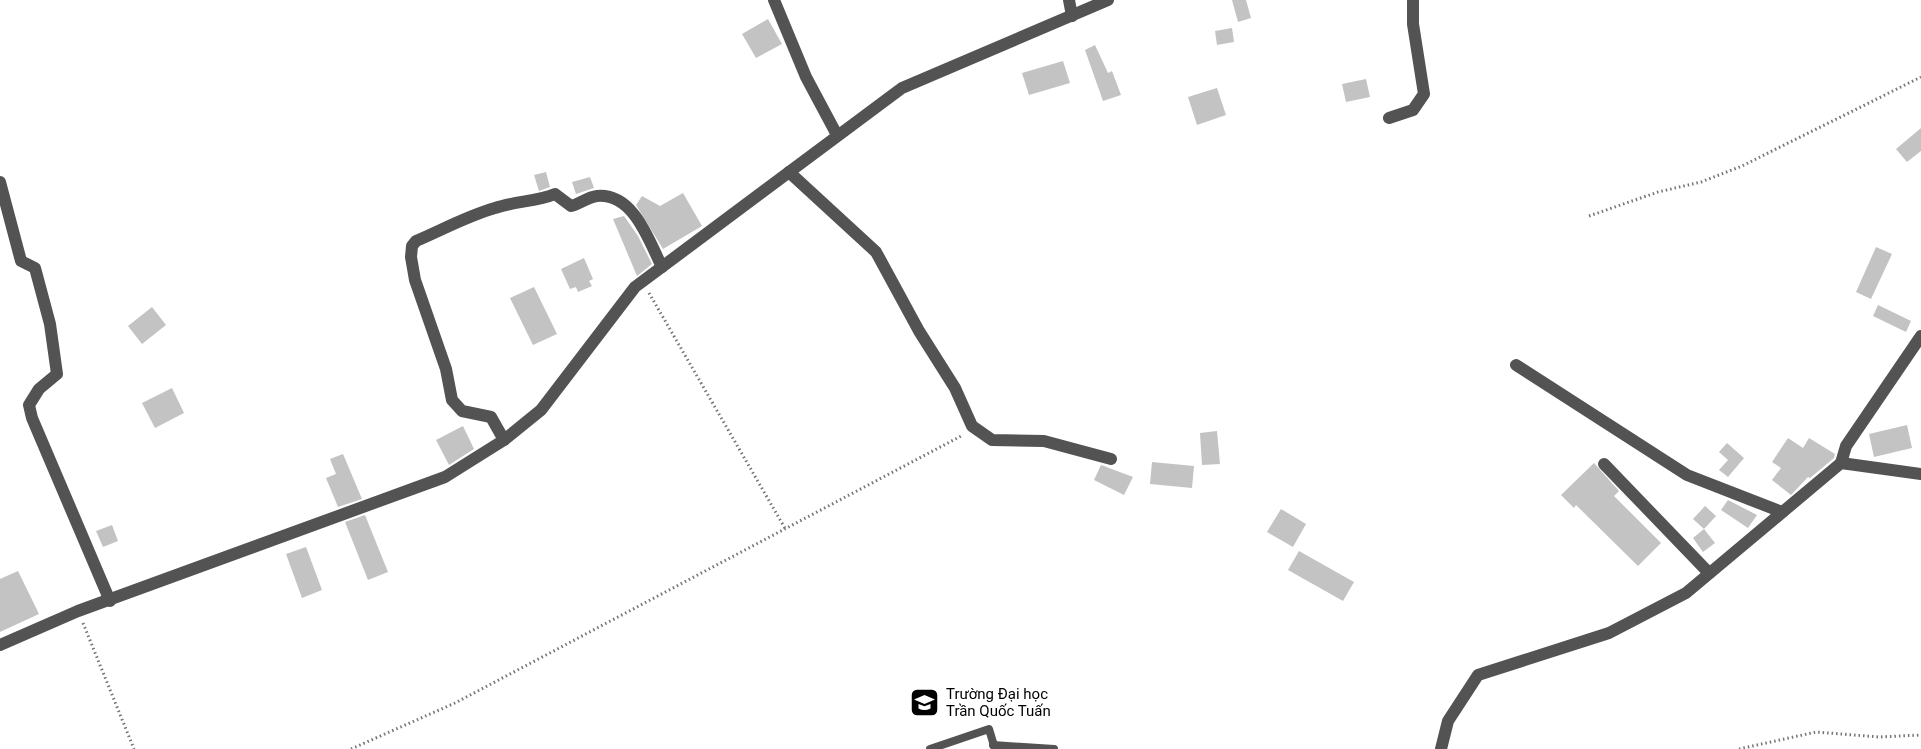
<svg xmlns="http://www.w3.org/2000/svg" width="1921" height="749" viewBox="0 0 1921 749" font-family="Roboto,sans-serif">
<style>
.building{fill:#c3c3c3}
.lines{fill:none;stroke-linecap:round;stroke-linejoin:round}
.path{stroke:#757575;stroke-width:3;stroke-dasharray:1.5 3;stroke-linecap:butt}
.lane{stroke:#535353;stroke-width:8}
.street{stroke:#535353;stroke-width:12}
.labels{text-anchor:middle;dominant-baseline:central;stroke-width:4.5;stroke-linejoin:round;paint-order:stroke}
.poi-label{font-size:15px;fill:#000;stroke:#fff;text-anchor:start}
</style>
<rect width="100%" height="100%" fill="#fff"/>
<!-- building -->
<g class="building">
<polygon points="1232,0 1246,0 1251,18 1238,22"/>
<polygon points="768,19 782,44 756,58 742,34"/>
<polygon points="1232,28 1234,42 1217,45 1215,31"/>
<polygon points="1095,45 1108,73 1112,71 1121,95 1103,101 1085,50"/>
<polygon points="1063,61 1070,83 1029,95 1022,73"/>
<polygon points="1366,79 1370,97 1346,102 1342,84"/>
<polygon points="1217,88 1226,115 1197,125 1188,97"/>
<polygon points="1921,128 1921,151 1907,162 1896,149"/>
<polygon points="546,172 550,187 539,191 534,175"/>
<polygon points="590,177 594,188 576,194 572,182"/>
<polygon points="683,193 702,226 663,249 636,205 642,196 660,206"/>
<polygon points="624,216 638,236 652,264 637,276 613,219"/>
<polygon points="1876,247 1892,254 1871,299 1856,292"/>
<polygon points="584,258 593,279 589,281 592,286 578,292 576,287 570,289 561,269"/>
<polygon points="534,287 557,334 533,345 510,298"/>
<polygon points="1878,305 1911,321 1906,332 1873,316"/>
<polygon points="152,307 166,325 142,344 128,326"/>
<polygon points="172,388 184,413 155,428 142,403"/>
<polygon points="1907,425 1912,448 1874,457 1869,434"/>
<polygon points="463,426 474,449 449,465 436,440"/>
<polygon points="1217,431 1220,464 1202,465 1200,433"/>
<polygon points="1788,438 1803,448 1809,438 1835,454 1834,458 1810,478 1808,477 1791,495 1772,480 1781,468 1772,462"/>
<polygon points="1727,443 1744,458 1728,477 1719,470 1728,460 1719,452"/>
<polygon points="343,454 362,499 338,507 326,478 336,474 330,459"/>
<polygon points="1152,462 1194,466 1192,488 1150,484"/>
<polygon points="1594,463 1619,491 1614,496 1661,543 1638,566 1576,505 1574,508 1561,495"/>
<polygon points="1101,465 1133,477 1124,495 1094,480"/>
<polygon points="1728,500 1757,515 1748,528 1721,510"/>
<polygon points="1705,506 1716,516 1704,529 1693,519"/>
<polygon points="1281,509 1306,524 1293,547 1267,532"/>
<polygon points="365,515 388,572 368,580 345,522"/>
<polygon points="112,525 118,541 103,547 96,531"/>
<polygon points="1704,529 1715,543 1703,552 1693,538"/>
<polygon points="306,547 322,590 302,598 286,554"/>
<polygon points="1299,551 1354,582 1343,601 1288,570"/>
<polygon points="18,571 39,614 0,632 0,579"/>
</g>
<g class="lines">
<!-- path -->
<g class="path">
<polyline points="1589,216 1658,192 1701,182 1742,166 1921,77"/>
<polyline points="649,293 786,530"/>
<polyline points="83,623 134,749"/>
<polyline points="351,749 455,703 963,435"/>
<polyline points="1739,749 1816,732 1879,737 1921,735"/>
</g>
<!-- lane -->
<g class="lane">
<polyline points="993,745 1054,749"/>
<polyline points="930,749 989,729 995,749"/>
</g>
<!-- street -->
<g class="street">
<polyline points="774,0 806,77 837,135"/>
<polyline points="1069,0 1072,16"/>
<polyline points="1389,118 1413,110 1424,94 1413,24 1413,0"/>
<polyline points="789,172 876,252 919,331 955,388 972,426 992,440 1044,441 1111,459"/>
<polyline points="0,182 21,261 35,268 50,324 57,374 39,389 29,405 32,418 110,601"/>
<polyline points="1516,365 1687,475 1782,512"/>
<path d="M 504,440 L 491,417 L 462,411 L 452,400 L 446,369 L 415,280 L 411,257 L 412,246 L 416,241 C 442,230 467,216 495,208 C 515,201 536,202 555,194 L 571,206 C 579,204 588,197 597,196 C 634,193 649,241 662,267"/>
<polyline points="1841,463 1846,446 1921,336"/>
<polyline points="1604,464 1709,573"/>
<polyline points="0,645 78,611 445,477 504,440 541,410 635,287 902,88 1108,0"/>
<polyline points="1441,749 1448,721 1478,675 1609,633 1686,593 1841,463 1921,474"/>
</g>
</g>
<!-- icons -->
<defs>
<symbol id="university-square" viewBox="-11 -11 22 22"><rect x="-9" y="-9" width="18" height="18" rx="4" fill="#000" stroke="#fff"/><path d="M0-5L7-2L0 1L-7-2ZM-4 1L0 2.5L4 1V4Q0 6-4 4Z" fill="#fff"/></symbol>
</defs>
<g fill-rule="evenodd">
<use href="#university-square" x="908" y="686" width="33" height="33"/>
</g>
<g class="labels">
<!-- poi labels -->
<g class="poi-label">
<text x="946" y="694">Trường Đại học<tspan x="946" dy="17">Trần Quốc Tuấn</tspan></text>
</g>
</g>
</svg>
